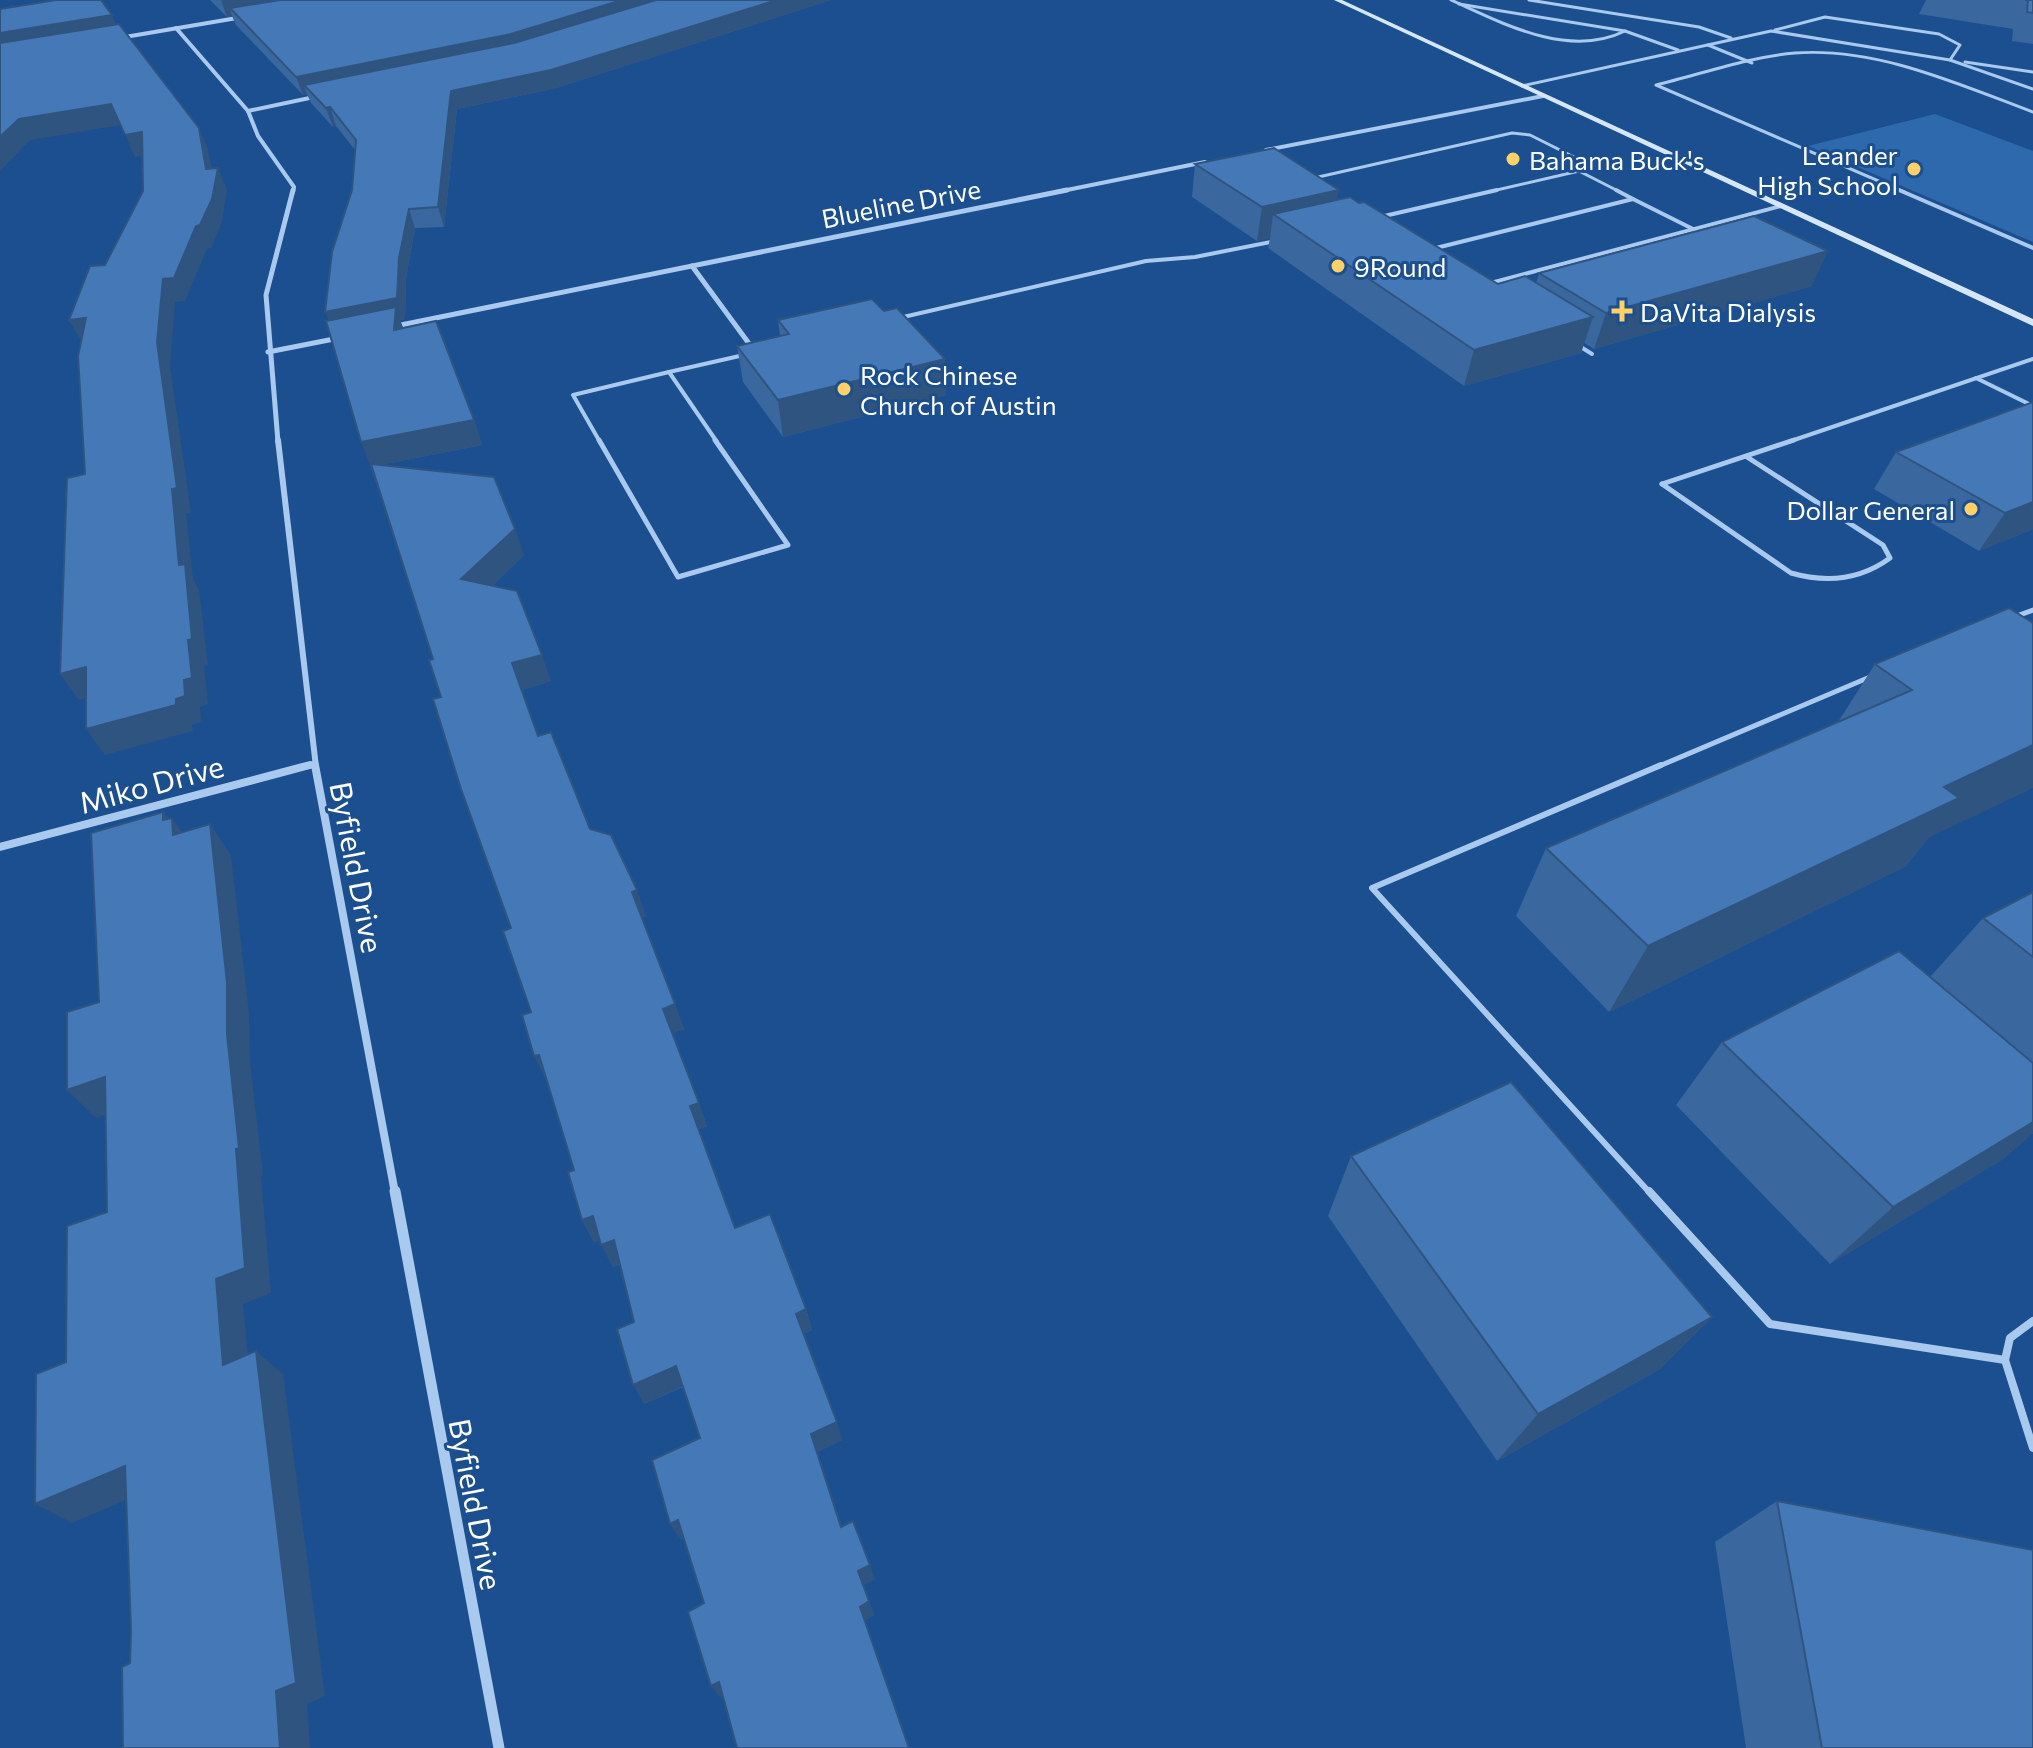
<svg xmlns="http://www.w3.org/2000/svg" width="2033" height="1748" viewBox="0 0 2033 1748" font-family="Commissioner,sans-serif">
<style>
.green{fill:#2e69ad}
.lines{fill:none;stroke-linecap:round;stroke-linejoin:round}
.service-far4{stroke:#a9c9ee;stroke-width:3}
.service-far3{stroke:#a9c9ee;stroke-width:4}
.service-far2{stroke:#a9c9ee;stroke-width:5}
.service-far1{stroke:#a9c9ee;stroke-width:6}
.service{stroke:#a9c9ee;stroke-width:8}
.minor-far4{stroke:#a9c9ee;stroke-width:4}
.minor-far3{stroke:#a9c9ee;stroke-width:5}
.minor-far2{stroke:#a9c9ee;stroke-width:6}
.minor-far1{stroke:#a9c9ee;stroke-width:8}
.minor{stroke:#a9c9ee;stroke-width:11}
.secondary{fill:#d6e6fa;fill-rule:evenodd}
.wall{fill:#3a679d}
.shaded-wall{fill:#305480}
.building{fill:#4478b7;stroke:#305480;stroke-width:2}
.poi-dot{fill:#ffd166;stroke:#1b4f8f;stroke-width:3}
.labels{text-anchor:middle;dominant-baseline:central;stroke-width:6;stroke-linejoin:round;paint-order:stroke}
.far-poi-label{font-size:26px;fill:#fff;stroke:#1b4f8f;text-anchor:start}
.far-street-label{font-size:26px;fill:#fff;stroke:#1b4f8f}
.street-label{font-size:30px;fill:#fff;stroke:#1b4f8f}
</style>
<rect width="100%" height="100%" fill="#1b4f8f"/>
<!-- green -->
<polygon class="green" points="1935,114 2033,151 2033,242 1808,146"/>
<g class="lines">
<!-- service-far4 -->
<g class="service-far4">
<path d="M 1451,0 C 1502,23 1568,59 1625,31"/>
<polyline points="1529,0 1699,27 1731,38"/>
<polyline points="1459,4 1625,31 1678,50"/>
<polyline points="1775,30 1825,17 1939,34 1960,45 1950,60"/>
<polyline points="1708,45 1752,63"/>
<polyline points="1965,62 2033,72"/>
<polyline points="1522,86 1771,31 1950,60 2033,89"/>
<polyline points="1314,178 1512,133 1530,135 1580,160 1579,171"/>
<polyline points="1488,192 1579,171 1620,192"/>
<path d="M 1904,192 L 1656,85 C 1702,74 1748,57 1795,53 C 1877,47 1958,84 2033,112"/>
</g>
<!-- service-far3 -->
<g class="service-far3">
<polyline points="1616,190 1633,199"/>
<polyline points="1899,190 2033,248"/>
<polyline points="1380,217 1497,190"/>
<polyline points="1432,249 1633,199 1695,230"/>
<polyline points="1487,284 1781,206"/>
<polyline points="899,318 1146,261 1195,257 1276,241"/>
<polyline points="1576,344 1592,354"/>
<polyline points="669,372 717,442"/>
<polyline points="669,372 744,355"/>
<polyline points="1976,378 2033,406"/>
<polyline points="600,442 573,395 669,372"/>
<polyline points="1788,442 2033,359"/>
</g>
<!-- service-far2 -->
<g class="service-far2">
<polyline points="599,440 678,577 788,545 715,440"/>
<path d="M 1662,484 L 1791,573 C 1826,583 1860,580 1890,558 L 1883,545 L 1747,457"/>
<polyline points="1662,484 1794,440"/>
<polyline points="2014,617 2033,610"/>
<polyline points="1657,767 1870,677"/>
</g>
<!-- service-far1 -->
<polyline class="service-far1" points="1650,1193 1372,888 1661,765"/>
<!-- service -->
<g class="service">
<polyline points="1649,1191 1770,1324 2005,1360 2033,1448"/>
<polyline points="2005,1360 2010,1338 2033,1321"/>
</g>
<!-- minor-far4 -->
<g class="minor-far4">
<polyline points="176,28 248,111 258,136 294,187 293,192"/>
<polyline points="119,38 243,17"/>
<polyline points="248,111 319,96"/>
<polyline points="1266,150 1543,96"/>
<polyline points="1057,192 1205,162"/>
</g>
<!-- minor-far3 -->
<g class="minor-far3">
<polyline points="692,266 753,349"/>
<polyline points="391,327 1067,190"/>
<polyline points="268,352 339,338"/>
<polyline points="278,442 266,295 293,190"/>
</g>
<!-- minor-far2 -->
<g class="minor-far2">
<polyline points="278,440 316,767"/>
<polyline points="302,767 315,764"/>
</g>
<!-- minor-far1 -->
<g class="minor-far1">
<polyline points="315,765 395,1193"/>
<polyline points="0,847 310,765"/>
</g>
<!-- minor -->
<polyline class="minor" points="395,1191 499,1748"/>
<!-- secondary -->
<polygon class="secondary" points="1334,0 1342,0 2033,319 2033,326"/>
</g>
<!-- wall -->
<g class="wall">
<polygon points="210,0 831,0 556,88 457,109 444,227 415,228 406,278 405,319 400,320 403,328 474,420 482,445 380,465 524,555 492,586 551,681 522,690 538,735 590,829 646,916 642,917 684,1029 672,1033 707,1126 698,1130 735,1228 806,1309 812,1330 803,1334 842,1440 817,1452 842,1527 875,1579 863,1585 874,1615 721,1698 704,1603 684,1538 681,1539 670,1524 700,1438 683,1387 644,1404 634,1322 620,1264 613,1267 599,1240 594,1242 582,1220 574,1170 531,1012 511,928 441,697 433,659 371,467 328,320 352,190 355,150 336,126 333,127 311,103 307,94 303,95 236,25 232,16 227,17"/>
<polygon points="1926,0 2033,0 2033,44 2012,41 2013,29 1919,14"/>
<polygon points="1195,164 1337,200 1498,284 1536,283 1539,273 1812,286 1594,349 1584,343 1581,353 1464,386 1268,248 1270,238 1257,241 1192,197"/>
<polygon points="884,311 945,359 946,395 783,437 743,382 737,346 780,336 778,320"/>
<polygon points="2033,402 2033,529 1979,551 1874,489 1896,452"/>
<polygon points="2009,608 1928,838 1906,866 1609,1012 1516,916 1546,848 1838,722 1875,664"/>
<polygon points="2033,892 2033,1133 2003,1159 1830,1264 1676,1105 1722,1042 1930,977 1983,918"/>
<polygon points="1351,1156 1712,1317 1660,1369 1497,1461 1328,1216"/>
<polygon points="1777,1501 2033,1748 1746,1748 1715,1542"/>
</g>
<!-- shaded-wall -->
<g class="shaded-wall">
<polygon points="221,0 334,0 230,8 232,16 227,17"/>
<polygon points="622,0 678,0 516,51 304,85 307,94 303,95 296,77"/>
<polygon points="777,0 831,0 556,88 457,109 444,227 438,207 451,91"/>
<polygon points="112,15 121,34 0,55 0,33"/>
<polygon points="111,104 121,125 30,140 0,171 0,137 19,119"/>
<polygon points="330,107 336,126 333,127 326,108"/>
<polygon points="199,128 208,149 215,184 218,168 227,190 222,222 211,248 207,249 185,301 175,302 170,366 191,513 186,514 193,579 199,590 208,665 204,666 208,704 200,707 201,722 192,725 193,731 105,755 86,729 179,565 157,342 163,279 206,169"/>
<polygon points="142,132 152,154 135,157 125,135"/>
<polygon points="1339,190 1333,223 1273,214 1270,238 1257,241 1262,207"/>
<polygon points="409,209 415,228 406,278 405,319 400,320 404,330 334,333 325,312 399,258"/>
<polygon points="1828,251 1812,286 1594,349 1606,313"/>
<polygon points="1593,317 1581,353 1464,386 1474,350"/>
<polygon points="86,318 83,344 69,320"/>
<polygon points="945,359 946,395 783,437 778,400"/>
<polygon points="474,420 482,445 371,467 361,442"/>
<polygon points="2033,502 2033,529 1979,551 2005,513"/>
<polygon points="515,529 524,555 471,606 461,579"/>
<polygon points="542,655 551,681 522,690 512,663"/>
<polygon points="86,667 104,693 79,700 60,674"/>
<polygon points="2033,745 2033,788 1928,838 1906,866 1609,1012 1648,946 1944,787"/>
<polygon points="163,812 173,825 172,818 194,849 195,866 163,820"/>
<polygon points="210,824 231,855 249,1013 250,1062 263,1175 261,1176 271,1293 243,1304 251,1388 223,1365 216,1279 227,1034"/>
<polygon points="637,890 646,916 641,918 632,892"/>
<polygon points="675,1004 684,1029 672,1034 663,1009"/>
<polygon points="539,1055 546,1080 534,1056"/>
<polygon points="105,1077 133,1105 96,1118 67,1090"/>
<polygon points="699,1103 707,1126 698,1130 690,1106"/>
<polygon points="2033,1122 2033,1133 2003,1159 1830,1264 1893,1207"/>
<polygon points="593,1216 604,1238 594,1242 582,1220"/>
<polygon points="614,1240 625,1261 613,1267 601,1245"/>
<polygon points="806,1309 812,1330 802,1334 796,1314"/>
<polygon points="1712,1317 1660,1369 1497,1461 1538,1414"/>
<polygon points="256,1351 283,1374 325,1696 307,1704 310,1748 280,1748"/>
<polygon points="676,1366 686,1385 644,1404 633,1385"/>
<polygon points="837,1422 842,1440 817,1452 811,1434"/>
<polygon points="125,1466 159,1486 72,1523 35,1504"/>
<polygon points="678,1520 689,1536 681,1539 670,1524"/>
<polygon points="870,1565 875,1579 863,1585 858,1571"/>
<polygon points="869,1601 874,1615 865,1620 860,1607"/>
<polygon points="719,1682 729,1693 721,1698 711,1686"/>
</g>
<!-- building -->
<g class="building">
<polygon points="56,0 101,0 112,15 0,33 0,9"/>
<polygon points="280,0 622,0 511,34 296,77 230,8"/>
<polygon points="656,0 777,0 551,70 451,91 438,207 409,209 399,258 397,298 325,312 332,252 352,190 356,140 330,107 326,108 304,85 514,43"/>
<polygon points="2025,0 2033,0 2033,13 2027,12 2028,0"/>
<polygon points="119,24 199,128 206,169 218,168 212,199 200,225 196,226 174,278 163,279 157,342 177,488 172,489 179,565 185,564 192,639 188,640 192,678 184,680 185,696 176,699 176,705 86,729 86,667 60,674 67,478 85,474 78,356 86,318 69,320 90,266 105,265 143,191 142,132 125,135 111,104 19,119 0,137 0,43"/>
<polygon points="1274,148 1339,190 1262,207 1195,164"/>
<polygon points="1350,197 1359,203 1364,202 1498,284 1525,276 1593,317 1474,350 1273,214"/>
<polygon points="1754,216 1828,251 1606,313 1539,273"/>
<polygon points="872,299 884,311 897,308 945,359 778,400 737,346 789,334 778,320"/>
<polygon points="396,307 394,330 436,321 474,420 361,442 326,321"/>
<polygon points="2033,402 2033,502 2005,513 1896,452"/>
<polygon points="371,464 494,477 515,529 461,579 517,591 542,655 512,663 538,736 551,732 590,829 611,835 637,890 632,892 675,1004 663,1009 699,1103 690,1106 735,1228 770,1214 806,1309 796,1314 837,1422 811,1434 841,1527 853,1521 870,1565 858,1571 869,1601 860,1607 909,1748 737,1748 719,1682 711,1686 688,1612 704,1603 678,1520 670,1524 652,1460 700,1438 676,1366 633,1385 617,1329 634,1322 614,1240 601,1245 593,1216 582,1220 568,1172 574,1170 539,1055 534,1056 522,1015 531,1012 503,931 511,928 461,789 433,699 441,697 429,660 433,659"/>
<polygon points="2009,608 2033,623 2033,745 1944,787 1959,798 1648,946 1546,848 1912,690 1875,664"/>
<polygon points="163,812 163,820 172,818 173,835 210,824 227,983 227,1034 239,1148 236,1149 245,1268 216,1279 223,1365 256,1351 296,1683 276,1691 280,1748 123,1748 122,1667 130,1663 131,1631 125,1466 35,1504 36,1374 66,1362 67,1226 107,1212 105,1077 67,1090 67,1012 99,1002 91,833"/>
<polygon points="2033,892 2033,957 1983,918"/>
<polygon points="1899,951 2033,1063 2033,1122 1893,1207 1722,1042"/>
<polygon points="1511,1082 1712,1317 1538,1414 1351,1156"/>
<polygon points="1777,1501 2033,1550 2033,1748 1822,1748"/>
</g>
<!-- markers -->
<g class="poi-dot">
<circle cx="1513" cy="159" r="8"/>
<circle cx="1914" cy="169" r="8"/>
<circle cx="1338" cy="266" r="8"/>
<path d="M1618 299h8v8h8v8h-8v8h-8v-8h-8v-8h8z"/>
<circle cx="844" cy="389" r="8"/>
<circle cx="1971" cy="509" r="8"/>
</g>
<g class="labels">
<!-- far-poi labels -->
<g class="far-poi-label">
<text x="1898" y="154" text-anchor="end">Leander<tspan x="1898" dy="30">High School</tspan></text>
<text x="1529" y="159">Bahama Buck's</text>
<text x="1354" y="266">9Round</text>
<text x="1640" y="311">DaVita Dialysis</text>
<text x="860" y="374">Rock Chinese<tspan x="860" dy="30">Church of Austin</tspan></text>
<text x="1955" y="509" text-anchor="end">Dollar General</text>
</g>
<!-- far-street labels -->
<g class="far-street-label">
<text transform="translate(901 203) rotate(-11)">Blueline Drive</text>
</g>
<!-- street labels -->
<g class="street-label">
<text transform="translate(151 783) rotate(-15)">Miko Drive</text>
<text transform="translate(358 867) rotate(79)">Byfield Drive</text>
<text transform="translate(477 1504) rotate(79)">Byfield Drive</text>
</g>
</g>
</svg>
